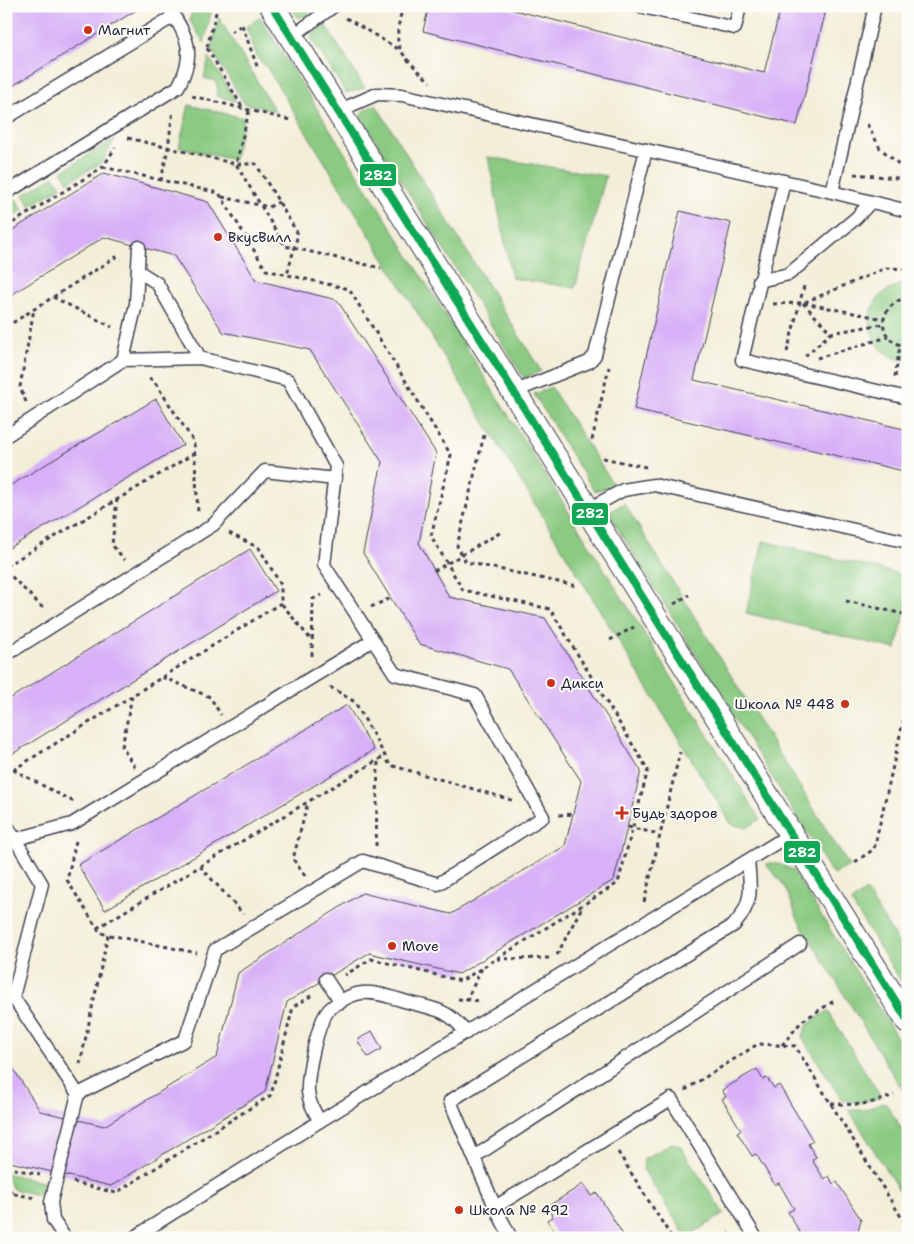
<svg xmlns="http://www.w3.org/2000/svg" width="914" height="1244" viewBox="0 0 914 1244" font-family="'Shantell Sans',sans-serif">
<style>
.green{fill:#8bca82;stroke:#56765e}
.building{fill:#d7b0f7}
.lines{fill:none;stroke-linecap:round;stroke-linejoin:round}
.lane-casing{stroke:#414153;stroke-width:15}
.street-casing{stroke:#414153;stroke-width:26}
.path{stroke:#414153;stroke-width:3;stroke-dasharray:4 4;stroke-linecap:butt}
.lane{stroke:#fff;stroke-width:12}
.street{stroke:#fff;stroke-width:24}
.bus-1-casing{stroke:#fdfcf7;stroke-width:11}
.bus-1{stroke:#10a855;stroke-width:8}
.poi-dot{fill:#c8321e;stroke:#fdfcf7;stroke-width:2}
.labels{text-anchor:middle;dominant-baseline:central;stroke-width:4;stroke-linejoin:round;paint-order:stroke}
.poi-label{font-size:14px;fill:#22223b;stroke:#fdfcf7;text-anchor:start}
.line-badge{stroke:#fdfcf7;stroke-width:2}
.badge-label{font-size:14px;text-anchor:middle;font-weight:bold;fill:#fff}
</style>
<rect width="100%" height="100%" fill="#fdfcf7"/>
<filter id="ink" filterUnits="userSpaceOnUse"><feTurbulence type="fractalNoise" baseFrequency=".02" numOctaves="2"/><feDisplacementMap in="SourceGraphic" scale="10" xChannelSelector="R" yChannelSelector="G"/><feConvolveMatrix kernelMatrix="1 2 1 2 8 2 1 2 1" color-interpolation-filters="sRGB"/></filter>
<filter id="wash" filterUnits="userSpaceOnUse"><feTurbulence type="fractalNoise" baseFrequency=".0096" numOctaves="4" result="noise"/><feDisplacementMap in="SourceGraphic" scale="20" xChannelSelector="R" yChannelSelector="G"/><feGaussianBlur stdDeviation="1.12" result="paint"/><feColorMatrix in="noise" values="0 0 0 0 0 0 0 0 0 0 0 0 0 0 0 0 0 1.4 0 .05"/><feComposite in="paint" operator="in"/></filter>
<g filter="url(#wash)">
<rect width="100%" height="100%" fill="#f3eed8"/>
<!-- green -->
<g class="green">
<polygon points="193,6 212,8 204,43 190,21"/>
<polygon points="291,6 313,6 315,9 306,16 298,18"/>
<polygon points="260,17 760,819 746,828 731,824 267,68 258,59 246,27"/>
<polygon points="219,18 275,111 244,103 211,49"/>
<polygon points="325,25 365,88 346,93 311,38 314,33"/>
<polygon points="209,57 236,101 216,96 218,88 215,81 204,78"/>
<polygon points="189,105 244,118 234,160 179,147"/>
<polygon points="376,105 541,371 524,378 360,115 364,110"/>
<polygon points="115,139 101,163 68,182 62,171"/>
<polygon points="488,157 606,176 575,288 512,278"/>
<polygon points="54,176 61,187 30,206 23,195"/>
<polygon points="16,199 23,210 6,220 6,205"/>
<path d="M 898,285 L 908,285 L 908,360 C 876,361 857,318 881,295 C 886,291 893,288 898,285 Z"/>
<polygon points="551,387 614,486 594,491 534,394"/>
<polygon points="624,503 849,866 833,875 608,513"/>
<polygon points="763,541 908,576 908,600 896,649 746,613"/>
<path d="M 770,863 L 776,863 L 793,870 L 908,1055 L 908,1099 C 873,1043 840,986 804,930 C 796,918 793,905 787,892 C 783,882 773,873 766,865 Z"/>
<polygon points="866,891 908,958 908,993 851,902"/>
<polygon points="828,1011 881,1097 860,1103 842,1100 802,1037 808,1024"/>
<polygon points="885,1102 908,1139 908,1142 903,1145 908,1154 908,1205 849,1110 864,1110"/>
<polygon points="672,1143 680,1146 724,1214 686,1237 643,1169 644,1159"/>
<polygon points="6,1173 46,1183 42,1196 13,1189 6,1178"/>
</g>
<g id="blocks">
<!-- building -->
<g class="building">
<polygon points="6,6 136,6 138,9 6,90"/>
<polygon points="429,6 498,6 764,73 781,6 827,6 797,125 423,31"/>
<polygon points="104,173 208,202 256,280 337,300 436,453 419,543 449,597 545,618 641,771 614,880 459,974 369,953 287,1002 265,1092 111,1186 6,1161 6,1057 40,1111 104,1126 217,1057 238,973 362,893 451,914 565,846 581,781 508,669 419,644 363,553 382,462 310,350 223,332 174,256 104,237 6,298 6,234"/>
<polygon points="680,211 731,223 694,380 908,430 908,472 634,409"/>
<polygon points="156,399 183,445 6,550 6,488"/>
<polygon points="250,549 276,591 6,758 6,701"/>
<polygon points="347,705 374,750 105,910 78,865"/>
<polygon points="372,1031 382,1049 368,1057 357,1040"/>
<polygon points="757,1069 763,1080 767,1078 774,1088 779,1085 813,1141 808,1144 816,1157 812,1160 824,1179 829,1176 833,1184 837,1182 861,1220 857,1236 863,1238 803,1238 788,1212 794,1209 779,1183 775,1185 756,1154 752,1156 737,1132 741,1130 722,1099 726,1097 722,1090"/>
<polygon points="583,1184 591,1196 597,1193 625,1238 559,1238 547,1220 553,1217 547,1207"/>
</g>
</g>
</g>
<g filter="url(#ink)">
<use href="#blocks" fill-opacity="0" stroke="#414153" stroke-width="1"/>
<g class="lines">
<defs>
<g id="lane">
<polyline points="638,6 735,28 740,6"/>
<polyline points="875,6 832,192 908,211"/>
<polyline points="291,37 334,6"/>
<polyline points="338,111 377,94 402,95 832,192"/>
<polyline points="6,118 174,16"/>
<polyline points="784,181 742,360 908,398"/>
<path d="M 6,193 L 178,87 C 197,52 187,37 168,6"/>
<polyline points="138,271 157,283 200,358"/>
<polyline points="759,281 789,274 856,218 870,203"/>
<polyline points="123,360 136,304 139,247"/>
<polyline points="513,392 589,362 595,355 646,150"/>
<polyline points="6,436 123,360 200,358 288,380 336,466 324,565 395,674 475,695 543,817 438,884 363,861 215,950 185,1040 78,1094 13,997 42,884 6,824"/>
<polyline points="587,510 623,490 654,485 908,542"/>
<polyline points="6,655 213,525 265,471 335,479"/>
<polyline points="16,839 72,824 373,640"/>
<polyline points="326,979 341,1002"/>
<path d="M 320,1121 C 314,1112 309,1103 308,1092 C 307,1075 317,1024 328,1011 C 335,1003 351,994 362,993 C 377,991 396,999 411,1003 C 436,1009 449,1010 466,1033"/>
<polyline points="474,1157 800,944"/>
<path d="M 495,1207 L 450,1101 L 734,925 C 753,903 751,889 748,861"/>
<polyline points="65,1238 53,1220 51,1202 78,1094"/>
<polyline points="133,1238 320,1121 791,834"/>
<polyline points="511,1238 495,1207 671,1099 756,1238"/>
</g>
<polyline id="street" points="272,6 908,1021"/>
</defs>
<!-- lane casing -->
<use href="#lane" class="lane-casing"/>
<!-- street casing -->
<use href="#street" class="street-casing"/>
<!-- path -->
<g class="path">
<path d="M 403,6 C 391,51 399,51 430,82"/>
<polyline points="346,18 400,50"/>
<polyline points="242,25 258,69"/>
<polyline points="231,32 240,26"/>
<polyline points="207,47 217,9"/>
<polyline points="207,48 244,110"/>
<polyline points="192,96 290,120"/>
<polyline points="249,111 236,164 256,164 298,234 287,275"/>
<polyline points="867,124 880,148 908,172"/>
<polyline points="128,138 236,164 285,246 381,268"/>
<polyline points="103,167 219,193 266,270 349,289 451,455 431,536 463,590 550,609 648,770 618,883 461,981 371,959 345,975"/>
<polyline points="854,174 908,179"/>
<polyline points="161,181 168,148 173,110"/>
<polyline points="222,197 269,207 279,202"/>
<polyline points="6,227 103,167 115,148"/>
<polyline points="53,297 112,327"/>
<path d="M 908,297 C 873,306 878,345 908,346"/>
<polyline points="803,303 831,333 883,324"/>
<polyline points="804,303 884,319"/>
<polyline points="773,304 803,303 886,268 908,269"/>
<polyline points="6,327 116,257 121,260"/>
<polyline points="787,352 804,286"/>
<polyline points="805,356 831,333"/>
<polyline points="817,358 888,337"/>
<polyline points="895,377 900,346"/>
<polyline points="149,378 154,381 194,442 198,514"/>
<polyline points="26,402 20,387 34,309"/>
<polyline points="484,435 457,546 466,562 577,586"/>
<polyline points="592,440 609,367"/>
<polyline points="603,458 646,467"/>
<polyline points="117,499 112,545 125,560"/>
<polyline points="229,533 259,548 281,585 281,603 312,641"/>
<polyline points="6,566 195,453"/>
<polyline points="6,571 45,610"/>
<polyline points="434,571 503,531"/>
<polyline points="846,601 908,615"/>
<polyline points="674,604 689,595"/>
<polyline points="371,607 391,598"/>
<polyline points="610,640 634,627"/>
<polyline points="312,656 313,599 322,595"/>
<polyline points="162,677 210,697 221,715"/>
<polyline points="330,687 355,702 390,765 515,801"/>
<polyline points="132,696 122,747 135,767"/>
<polyline points="6,766 74,802"/>
<polyline points="13,770 281,603"/>
<polyline points="559,815 573,814"/>
<polyline points="628,827 659,834"/>
<polyline points="76,841 67,880 100,933 197,953"/>
<polyline points="376,846 378,760"/>
<polyline points="855,862 874,849 908,700"/>
<polyline points="200,866 243,914"/>
<polyline points="305,876 293,859 308,802"/>
<polyline points="644,902 680,752"/>
<polyline points="97,928 386,755"/>
<polyline points="557,955 583,905"/>
<polyline points="497,959 551,958"/>
<polyline points="458,999 482,1001"/>
<polyline points="466,1001 482,968"/>
<polyline points="782,1045 802,1021 834,1001"/>
<polyline points="80,1064 108,935"/>
<polyline points="685,1090 758,1044 795,1046 908,1228"/>
<path d="M 831,1103 C 857,1106 869,1105 894,1095"/>
<polyline points="618,1152 672,1238"/>
<polyline points="6,1167 40,1175"/>
<polyline points="73,1182 116,1193 271,1095 293,1007 314,994"/>
<polyline points="6,1183 12,1193"/>
<polyline points="6,1192 35,1198"/>
<polyline points="722,1238 729,1233"/>
<polyline points="907,1238 908,1233"/>
</g>
<!-- lane -->
<use href="#lane" class="lane"/>
<!-- street -->
<use href="#street" class="street"/>
<defs>
<polyline id="bus-1" points="272,6 908,1021"/>
</defs>
<!-- bus-1 casing -->
<use href="#bus-1" class="bus-1-casing"/>
<!-- bus-1 -->
<use href="#bus-1" class="bus-1"/>
</g>
</g>
<!-- markers -->
<g class="poi-dot">
<circle cx="88" cy="30" r="5"/>
<circle cx="218" cy="237" r="5"/>
<circle cx="551" cy="683" r="5"/>
<circle cx="845" cy="704" r="5"/>
<path d="M619.5 805.5h5v5h5v5h-5v5h-5v-5h-5v-5h5z"/>
<circle cx="392" cy="946" r="5"/>
<circle cx="459" cy="1210" r="5"/>
</g>
<g class="labels">
<!-- poi labels -->
<g class="poi-label">
<text x="98" y="30">Магнит</text>
<text x="228" y="237">ВкусВилл</text>
<text x="561" y="683">Дикси</text>
<text x="835" y="704" text-anchor="end">Школа № 448</text>
<text x="632" y="813">Будь здоров</text>
<text x="402" y="946">Move</text>
<text x="469" y="1210">Школа № 492</text>
</g>
</g>
<g class="line-badge">
<rect x="359" y="163" width="38" height="24" rx="5" fill="#10a855"/>
<rect x="571" y="502" width="38" height="24" rx="5" fill="#10a855"/>
<rect x="783" y="840" width="38" height="24" rx="5" fill="#10a855"/>
</g>
<g class="badge-label">
<text x="378" y="180">282</text>
<text x="590" y="518">282</text>
<text x="802" y="857">282</text>
</g>
<!-- margin -->
<rect width="914" height="1244" fill="none" stroke="#fdfcf7" stroke-width="25"/>
</svg>
